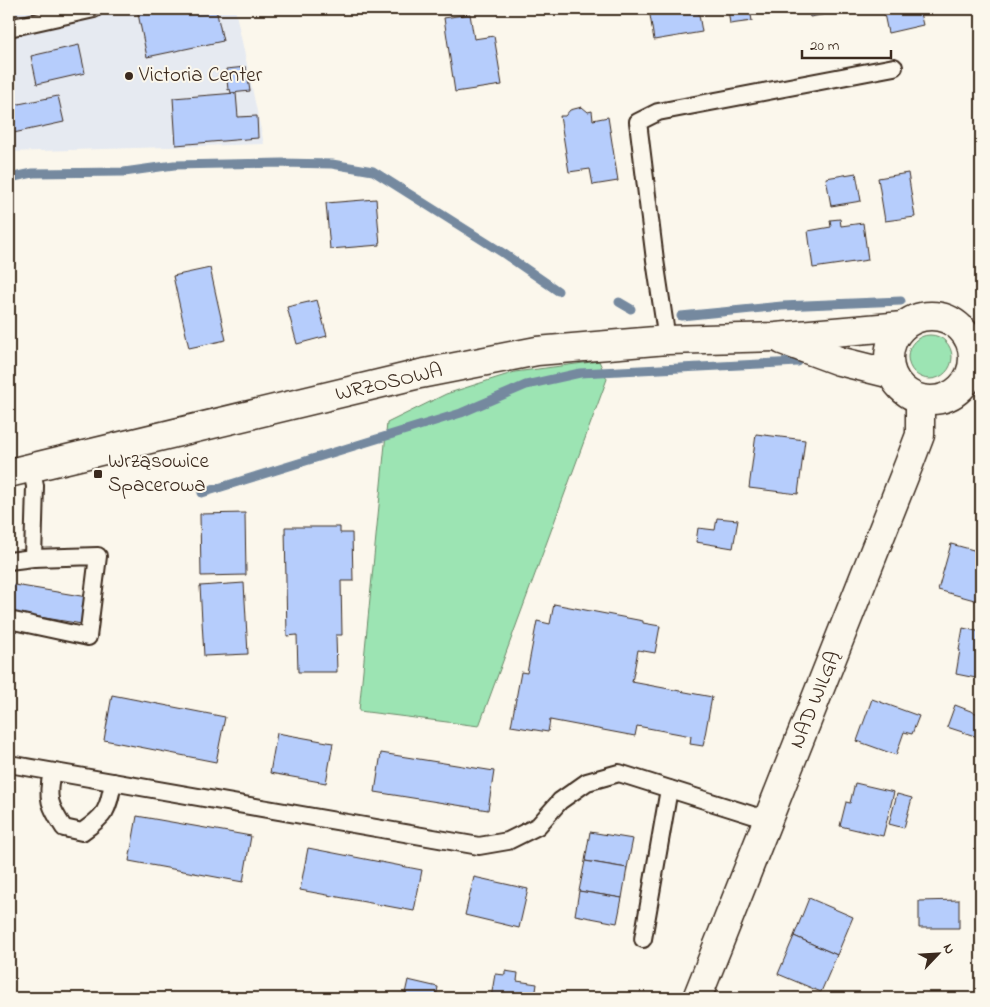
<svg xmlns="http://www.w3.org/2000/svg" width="990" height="1007" viewBox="0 0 990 1007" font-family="'Indie Flower',sans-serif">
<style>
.built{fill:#e6eaf1}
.green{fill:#9ce4b3;stroke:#6c8768}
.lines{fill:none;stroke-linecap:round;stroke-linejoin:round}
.stream{stroke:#74899f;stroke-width:9}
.building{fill:#b6cdfc;stroke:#3b2a1e}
.lane-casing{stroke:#3b2a1e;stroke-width:20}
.street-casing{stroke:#3b2a1e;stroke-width:31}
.secondary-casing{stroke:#3b2a1e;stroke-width:31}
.lane{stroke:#fbf7ec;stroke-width:16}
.street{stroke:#fbf7ec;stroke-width:28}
.secondary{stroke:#fbf7ec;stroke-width:28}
.poi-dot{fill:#3b2a1e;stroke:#fbf7ec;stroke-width:2}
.labels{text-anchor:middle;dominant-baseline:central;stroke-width:4;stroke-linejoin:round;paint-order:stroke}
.poi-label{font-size:21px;fill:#3b2a1e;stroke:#fbf7ec;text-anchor:start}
.street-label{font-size:21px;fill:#3b2a1e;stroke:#fbf7ec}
</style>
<rect width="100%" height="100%" fill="#fbf7ec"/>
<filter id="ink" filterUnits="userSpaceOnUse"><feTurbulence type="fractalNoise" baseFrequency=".02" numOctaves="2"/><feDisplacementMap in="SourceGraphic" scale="10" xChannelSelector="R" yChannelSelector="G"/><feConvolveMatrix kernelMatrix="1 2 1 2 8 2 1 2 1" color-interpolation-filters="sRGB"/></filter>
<g filter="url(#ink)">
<!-- built -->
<polygon class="built" points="9,9 235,9 264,144 9,152"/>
<!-- green -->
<g class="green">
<circle cx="930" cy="357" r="22"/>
<polygon points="599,361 607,379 479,726 359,711 387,423 446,394 515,372"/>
</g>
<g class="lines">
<!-- stream -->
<g class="stream">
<polyline points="9,178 33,173 124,172 174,165 282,163 332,164 373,171 503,253 558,291"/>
<polyline points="619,302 631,309"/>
<polyline points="681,316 782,306 901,301"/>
<polyline points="202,493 461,413 526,385 580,373 798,362"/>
</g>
</g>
<!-- building -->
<g class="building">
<polygon points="137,9 216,9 223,41 147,57"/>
<polygon points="649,9 702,9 698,9 702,32 654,40"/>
<polygon points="728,9 750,9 752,21 730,24"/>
<polygon points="808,9 849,9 849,10 810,17"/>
<polygon points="883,9 919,9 923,25 888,33"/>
<polygon points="470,14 474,39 494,36 502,85 455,92 444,18"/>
<polygon points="79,45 85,73 37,84 31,56"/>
<polygon points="246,67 250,91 231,93 230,89 228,90 226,69"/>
<polygon points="236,93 238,117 257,116 258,138 176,145 173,98"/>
<polygon points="58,96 64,122 9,134 9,106"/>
<polygon points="582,107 588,112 592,111 593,120 608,117 618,181 593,185 590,169 569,172 560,116 565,116 570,110"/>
<polygon points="856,173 861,201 831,206 826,178"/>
<polygon points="908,173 915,217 885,221 878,178"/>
<polygon points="376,199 380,245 330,249 326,203"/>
<polygon points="840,219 841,226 863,223 868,260 813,268 808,231 831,227 830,220"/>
<polygon points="210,268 226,340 189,348 173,276"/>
<polygon points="317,300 327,336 297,344 287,307"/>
<polygon points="756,434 805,440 798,494 749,488"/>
<polygon points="245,513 246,575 201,576 200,514"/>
<polygon points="717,518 738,520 733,548 696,542 698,528 715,530"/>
<polygon points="285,527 340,527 340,533 352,533 353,581 341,581 342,635 336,635 337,672 298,672 297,635 287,636"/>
<polygon points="951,544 981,552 981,589 978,601 938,590"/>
<polygon points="244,583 248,654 204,656 200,586"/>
<polygon points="9,584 87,597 82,624 9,612"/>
<polygon points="554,604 643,621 643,623 660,626 655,653 638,650 632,682 712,697 703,746 690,744 691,736 637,726 635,736 550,720 548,732 511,726 521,672 527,673 537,621 550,624"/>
<polygon points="963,628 981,632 981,679 956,674 960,650 959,650"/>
<polygon points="112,695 225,717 216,762 104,740"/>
<polygon points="872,699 919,716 912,734 904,732 896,755 857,741"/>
<polygon points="955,705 981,715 981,738 947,727"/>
<polygon points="277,733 333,743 326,783 270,773"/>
<polygon points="381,753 494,771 488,810 375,792"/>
<polygon points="855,783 894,792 883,836 840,826 846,802 850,803"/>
<polygon points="897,794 912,798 904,828 889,824"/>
<polygon points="9,795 13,796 9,824"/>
<polygon points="978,812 981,812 981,835 975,834"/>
<polygon points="137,816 251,836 243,882 129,861"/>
<polygon points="590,832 633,839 627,868 585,861"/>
<polygon points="308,848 422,870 414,911 300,890"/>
<polygon points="585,861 627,868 622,898 579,891"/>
<polygon points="474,877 528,889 519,928 465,915"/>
<polygon points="579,891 622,898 617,923 575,915"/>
<polygon points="809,898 853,917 837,955 794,936"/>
<polygon points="959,900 959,928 919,928 919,901"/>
<polygon points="794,936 837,955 821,992 778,974"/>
<polygon points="505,971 518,973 517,981 537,984 535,998 491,998 495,974 505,975"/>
<polygon points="408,980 438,987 436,998 404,998"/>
</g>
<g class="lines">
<defs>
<g id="lane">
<polyline points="9,28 94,9"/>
<polyline points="667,340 655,260 638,122 658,112 894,67"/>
<polyline points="31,468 35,486 33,558"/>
<polyline points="9,561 33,558 98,556 88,637 9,620"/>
<polyline points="9,764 479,846 508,841 538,826 560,801 587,782 619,773 768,820"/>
<path d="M 52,772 C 46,798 50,807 64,828 L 82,832 C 106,815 108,811 113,782"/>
<polyline points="643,939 669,789"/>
</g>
<polyline id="street" points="697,998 909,464 920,435 920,399"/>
<g id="secondary">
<circle cx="931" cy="358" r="42"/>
<polyline points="782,340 839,361 891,374"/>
<polyline points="9,473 420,374 537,351 667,340 776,337 903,326"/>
</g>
</defs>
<!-- lane casing -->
<use href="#lane" class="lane-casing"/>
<!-- street casing -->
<use href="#street" class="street-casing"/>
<!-- secondary casing -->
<use href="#secondary" class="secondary-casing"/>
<!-- lane -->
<use href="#lane" class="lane"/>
<!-- street -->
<use href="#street" class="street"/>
<!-- secondary -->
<use href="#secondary" class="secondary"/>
</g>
</g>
<!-- markers -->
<g class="poi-dot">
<circle cx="129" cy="76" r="5"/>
<rect x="93" y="469" width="10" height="10" rx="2.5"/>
</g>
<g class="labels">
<!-- poi labels -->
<g class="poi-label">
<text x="139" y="76">Victoria Center</text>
<text x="108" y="462">Wrząsowice<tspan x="108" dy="24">Spacerowa</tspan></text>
</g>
<!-- street labels -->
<g class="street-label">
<text transform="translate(389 383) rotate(-13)">WRZOSOWA</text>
<text transform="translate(816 700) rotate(-68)">NAD WILGĄ</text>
</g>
</g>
<!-- margin -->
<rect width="990" height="1007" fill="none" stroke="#fbf7ec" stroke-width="30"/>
<rect x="15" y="15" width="960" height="977" fill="none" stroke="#3b2a1e" stroke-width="2" filter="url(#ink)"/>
<!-- north arrow -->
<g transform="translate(938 954) rotate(65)" stroke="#fbf7ec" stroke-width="4" paint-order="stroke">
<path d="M0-4L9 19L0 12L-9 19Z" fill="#3b2a1e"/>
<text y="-8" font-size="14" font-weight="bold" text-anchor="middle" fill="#3b2a1e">N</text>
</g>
<!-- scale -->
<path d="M802 50v8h89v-8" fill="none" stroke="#3b2a1e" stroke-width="2.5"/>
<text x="810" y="50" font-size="15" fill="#3b2a1e" stroke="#fbf7ec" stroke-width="4" paint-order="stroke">20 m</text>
</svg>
